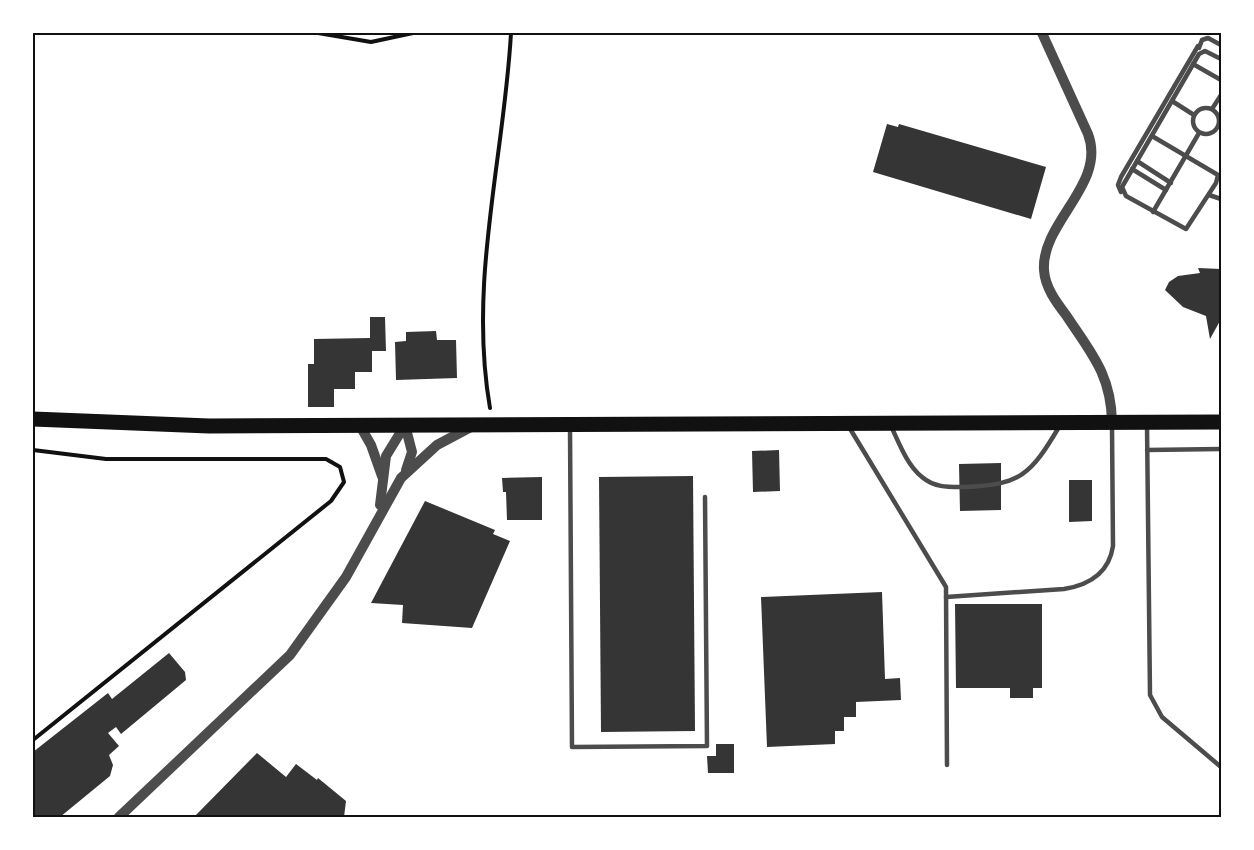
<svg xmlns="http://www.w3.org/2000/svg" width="1254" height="850" viewBox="0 0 1254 850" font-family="'Exo 2',sans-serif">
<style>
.building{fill:#353535}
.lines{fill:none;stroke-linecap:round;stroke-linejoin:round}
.path{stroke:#111;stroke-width:4}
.service{stroke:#4c4c4c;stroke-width:4.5}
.tertiary{stroke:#4c4c4c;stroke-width:10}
.primary{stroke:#111;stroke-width:15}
.neatline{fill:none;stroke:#111;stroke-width:2}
</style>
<rect width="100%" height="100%" fill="#fff"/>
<!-- building -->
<g class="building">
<polygon points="887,124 898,127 899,124 1046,167 1031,219 873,172"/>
<polygon points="1198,268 1221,269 1221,319 1210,339 1206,316 1183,307 1165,290 1169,282 1178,276 1200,273"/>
<polygon points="370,317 385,317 386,351 372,351 372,372 355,372 355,389 334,389 334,407 308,407 308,364 314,364 314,339 370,338"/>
<polygon points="436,331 437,340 456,340 457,378 396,380 395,342 406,341 406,332"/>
<polygon points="779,450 780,491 753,492 752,451"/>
<polygon points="1001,463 1001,510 960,511 959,464"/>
<polygon points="693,476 695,731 601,732 599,477"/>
<polygon points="542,477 542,520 507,520 506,492 503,492 502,478"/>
<polygon points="1069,480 1092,480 1092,521 1069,522"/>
<polygon points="425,501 495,530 493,534 510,541 472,628 402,623 403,605 371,603"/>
<polygon points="882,592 885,679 900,678 901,700 856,702 856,717 844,717 844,731 835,731 835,744 767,747 761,597"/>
<polygon points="955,604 1042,604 1042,688 1033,688 1033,698 1010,698 1010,688 956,688"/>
<polygon points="169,653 185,672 186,680 121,734 116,727 108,733 119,746 109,755 113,765 110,776 60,817 33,817 33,752 108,693 112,699"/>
<polygon points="716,744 734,744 734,773 708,773 707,756 716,756"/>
<polygon points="257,753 286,777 296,764 317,780 318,778 346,801 344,817 194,817"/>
</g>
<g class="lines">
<!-- path -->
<g class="path">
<polyline points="318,33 371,42 413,33"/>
<path d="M 490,408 C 468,282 504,158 511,33"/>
<polyline points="33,450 106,459 326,459 340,467 344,482 331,501 33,740"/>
</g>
<!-- service -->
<g class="service">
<polyline points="1199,48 1202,40 1208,38 1221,45"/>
<polyline points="1193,64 1221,80"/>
<polyline points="1172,101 1194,115"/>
<circle cx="1206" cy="121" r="13"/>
<polyline points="1212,109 1221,95"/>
<polyline points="1152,136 1218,175 1216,183 1186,229 1126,196 1122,187 1199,54 1205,51 1221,59"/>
<polyline points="1137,161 1171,183"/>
<polyline points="1132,169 1166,190"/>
<polyline points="1121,192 1118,185 1121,177 1198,46"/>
<polyline points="1209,195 1221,199"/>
<polyline points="1153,212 1199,133"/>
<polyline points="1147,425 1150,695 1162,717 1221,767"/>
<path d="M 891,426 C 899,443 907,465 922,477 C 935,488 949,487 965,487 C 1021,485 1031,474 1059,427"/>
<polyline points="570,427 572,747 707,746 705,497"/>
<polyline points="849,427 946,587 947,765"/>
<polyline points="1147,450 1221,449"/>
<path d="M 946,597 L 1064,589 C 1089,585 1109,573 1113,546 L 1112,426"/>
</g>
<!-- tertiary -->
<g class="tertiary">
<path d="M 1042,33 L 1088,134 C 1107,184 1041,222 1044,270 C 1045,287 1056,302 1066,315 C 1091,353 1111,374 1112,422"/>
<polyline points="359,424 371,445 382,476"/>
<polyline points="405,425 412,452 406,470"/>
<polyline points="380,505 386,456 405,425"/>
<polyline points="119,817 290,655 346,577 401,478 437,445 469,428"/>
</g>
<!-- primary -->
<polyline class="primary" points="33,419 209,426 1221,422"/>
</g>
<!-- border -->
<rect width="1254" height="850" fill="none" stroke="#ffffff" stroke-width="69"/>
<rect x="34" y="34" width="1186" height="782" class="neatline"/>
</svg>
